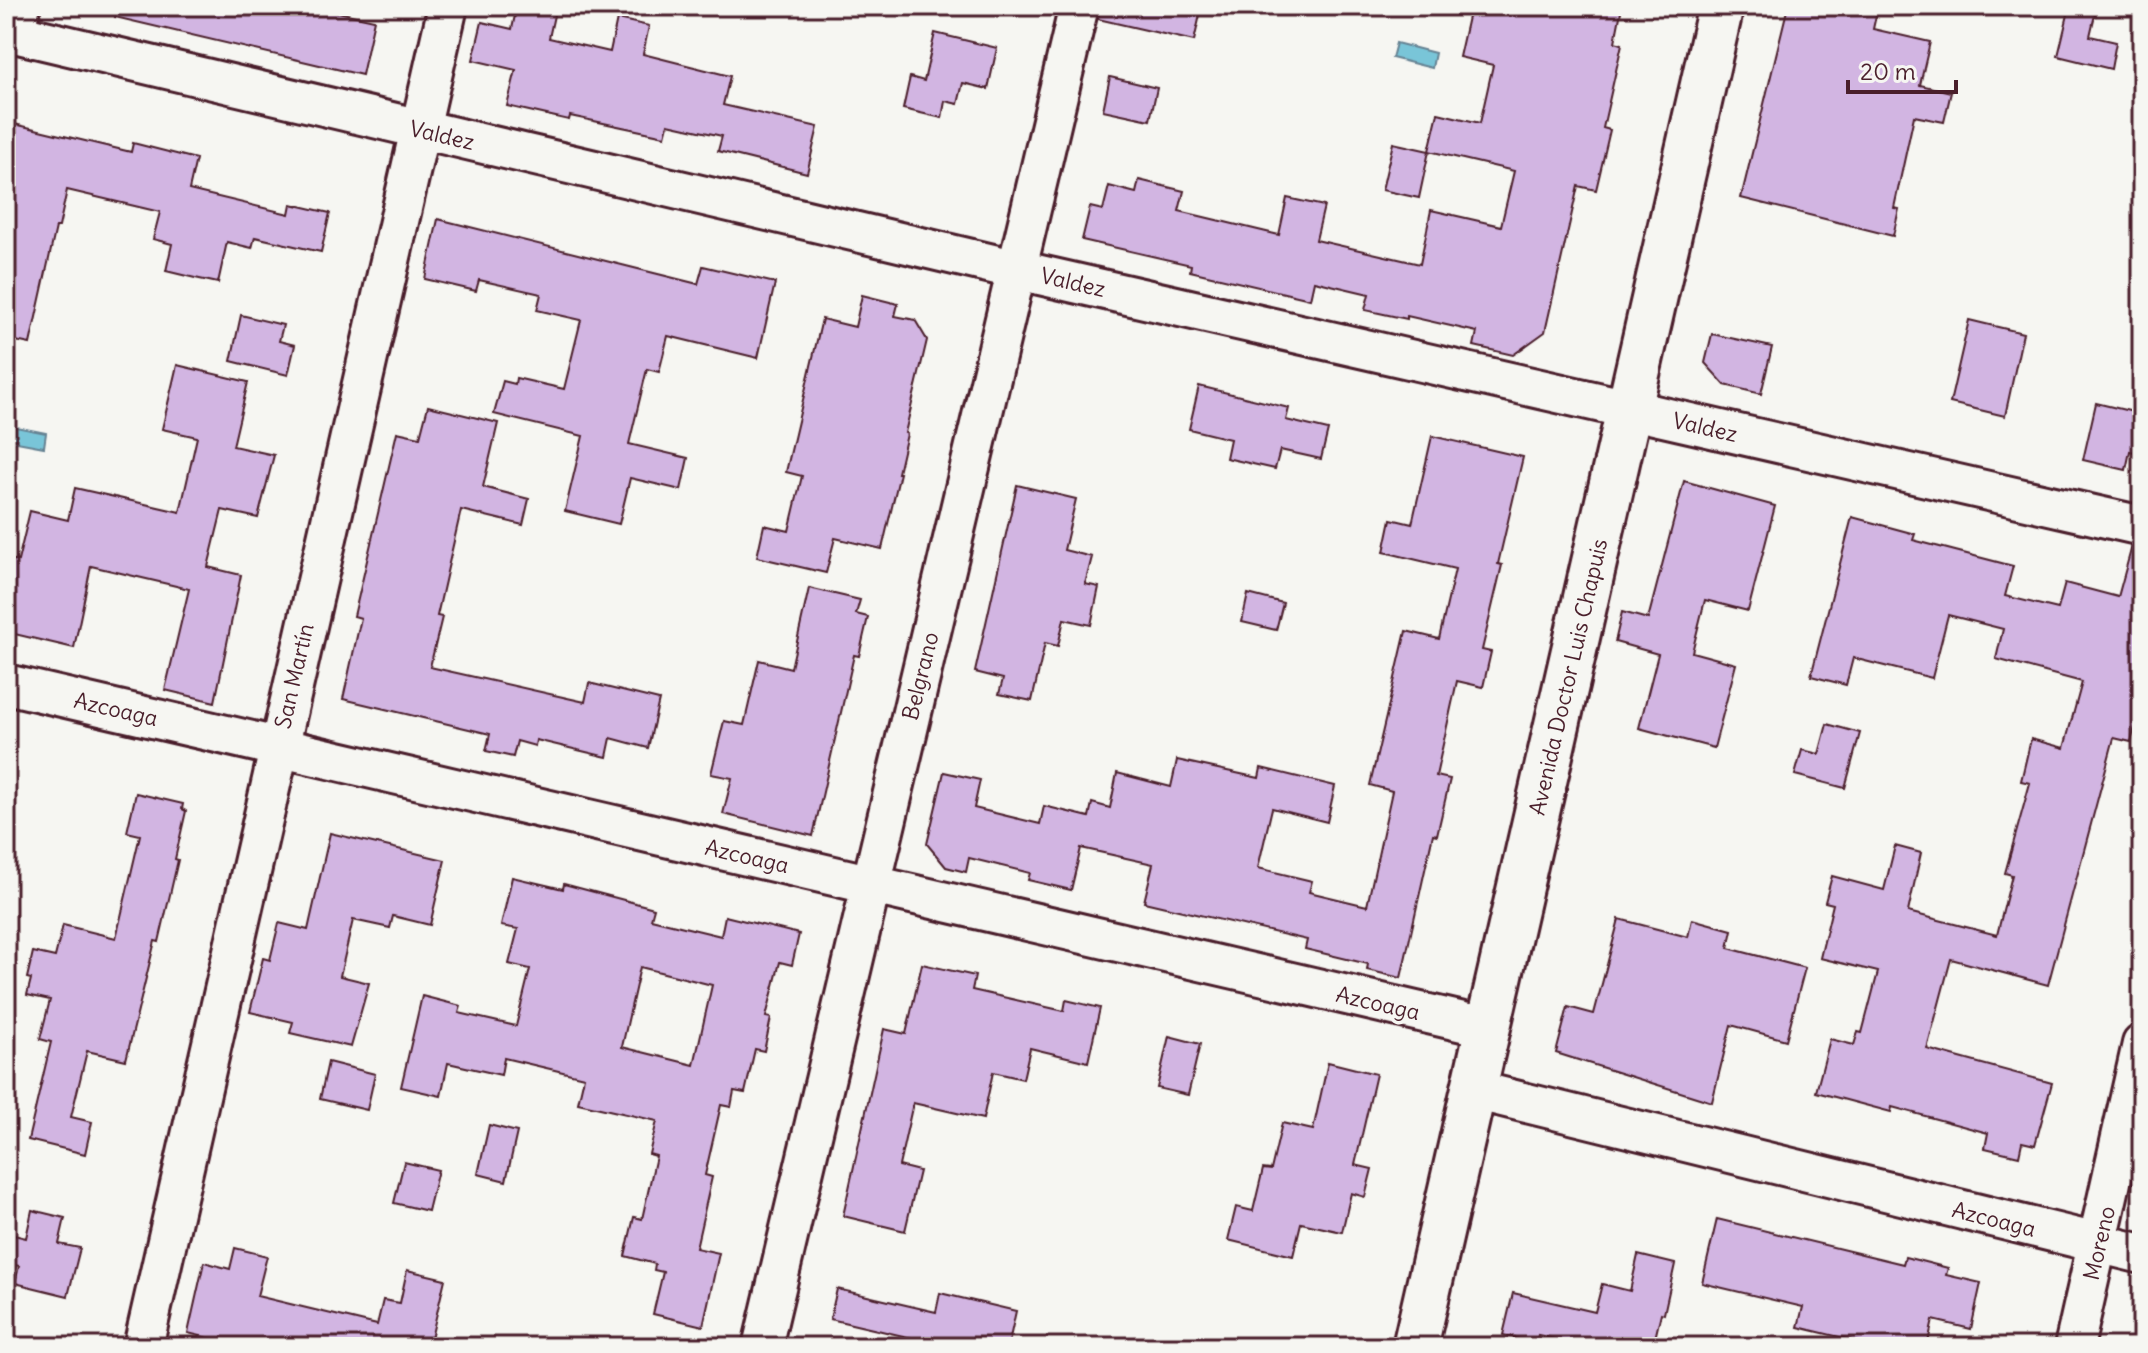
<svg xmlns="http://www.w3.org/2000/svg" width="2148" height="1353" viewBox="0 0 2148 1353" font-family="Delius,sans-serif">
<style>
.water{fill:#79c5d8;stroke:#668393;stroke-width:2}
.building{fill:#d2b5e2;stroke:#4a1f2b;stroke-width:2;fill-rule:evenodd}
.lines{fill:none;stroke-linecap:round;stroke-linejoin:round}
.lane-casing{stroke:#4a1f2b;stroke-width:26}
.street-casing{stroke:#4a1f2b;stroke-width:44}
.secondary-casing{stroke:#4a1f2b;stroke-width:50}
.lane{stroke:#f6f6f2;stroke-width:20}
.street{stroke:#f6f6f2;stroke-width:38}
.secondary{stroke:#f6f6f2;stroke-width:44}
.labels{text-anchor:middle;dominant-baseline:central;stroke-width:7;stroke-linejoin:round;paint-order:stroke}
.street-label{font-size:22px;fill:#4a1f2b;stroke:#f6f6f2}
</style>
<rect width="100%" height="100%" fill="#f6f6f2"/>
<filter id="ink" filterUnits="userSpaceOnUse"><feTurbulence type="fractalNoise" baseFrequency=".0125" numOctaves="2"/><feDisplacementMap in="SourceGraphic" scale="16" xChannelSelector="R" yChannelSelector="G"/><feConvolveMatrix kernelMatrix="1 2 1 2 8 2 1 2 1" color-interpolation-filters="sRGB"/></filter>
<g filter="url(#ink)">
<!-- water -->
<g class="water">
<polygon points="1396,43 1435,53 1432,68 1392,58"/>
<polygon points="6,425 46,433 44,447 6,440"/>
</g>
<!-- building -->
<g class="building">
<polygon points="117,6 311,6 374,20 362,75 115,17"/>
<polygon points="517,6 556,6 549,38 610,52 617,19 649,26 643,54 730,76 723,105 818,127 807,173 718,151 722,136 668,124 665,136 570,116 569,120 507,106 516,70 473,60 482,22 512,29"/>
<polygon points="1100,6 1202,6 1194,41 1098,19"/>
<polygon points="1500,6 1622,6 1615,42 1622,44 1603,128 1610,130 1596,190 1578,186 1545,332 1513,355 1474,346 1477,332 1407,316 1407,319 1365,310 1369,294 1314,281 1310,299 1190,271 1191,265 1082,240 1090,207 1103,210 1109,186 1136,193 1139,180 1184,191 1179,211 1279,235 1287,198 1324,206 1316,240 1420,264 1431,210 1501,226 1514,171 1429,151 1438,113 1480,123 1493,65 1459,57 1470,8 1498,15"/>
<polygon points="1788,6 1878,6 1873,29 1930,42 1920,85 1951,92 1944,122 1914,116 1894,208 1899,209 1893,236 1741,198"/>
<polygon points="2070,6 2097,6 2090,36 2116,42 2111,69 2058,56"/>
<polygon points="935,33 997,48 988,89 963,83 958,104 945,101 942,118 903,109 910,77 924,81"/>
<polygon points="1110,77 1157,88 1150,120 1103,110"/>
<polygon points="6,122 131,152 133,143 196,159 189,190 289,214 291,204 330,213 321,252 255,237 252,248 227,242 218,283 195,278 166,271 172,244 153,239 160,212 67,190 59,227 56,227 30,344 6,339"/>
<polygon points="1393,143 1429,151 1419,198 1382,190"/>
<polygon points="438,219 698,284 703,266 775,283 758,358 668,336 659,372 647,369 629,444 688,458 681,490 630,478 619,524 565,511 583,436 494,414 503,381 515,384 516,378 564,389 581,320 537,310 541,294 479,280 476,291 425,279"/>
<polygon points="862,295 898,304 895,316 915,320 927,340 905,433 907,434 898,473 900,473 882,549 835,538 826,573 757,557 764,525 789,531 802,476 786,472 822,319 855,327"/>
<polygon points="241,315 283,325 279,341 295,345 288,375 231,361"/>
<polygon points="1969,320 2023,333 2005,416 1950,403"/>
<polygon points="1712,334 1772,347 1761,394 1725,385 1705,363"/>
<polygon points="177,365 248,382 233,446 274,455 258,518 222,510 208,567 241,575 215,702 165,690 189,589 91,566 74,648 6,632 6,558 18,561 30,511 68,520 75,488 180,512 197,437 162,429"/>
<polygon points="1199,386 1289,408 1286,420 1328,430 1321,459 1280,450 1275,469 1226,458 1230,439 1189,429"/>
<polygon points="2096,403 2142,414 2142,454 2130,451 2126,470 2083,460"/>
<polygon points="428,406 498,423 483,487 529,499 523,525 461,510 437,616 442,617 430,667 585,702 589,683 659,700 648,748 611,738 607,757 536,740 535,746 517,741 513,757 486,751 490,734 343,699 361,618 354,616 397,432 420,437"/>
<polygon points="1432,436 1523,457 1498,564 1502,565 1482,650 1491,652 1483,687 1457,681 1436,776 1450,779 1437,835 1433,834 1401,978 1367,970 1368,964 1305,949 1307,940 1144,902 1153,864 1081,848 1071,890 1028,880 1030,873 969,858 966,872 946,867 927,844 944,772 980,780 974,808 1040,824 1044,806 1089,817 1092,803 1110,808 1117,773 1171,787 1177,760 1259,778 1261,768 1335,786 1327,822 1272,808 1258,868 1312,881 1309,892 1367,906 1392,791 1370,785 1406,631 1439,639 1455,569 1384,552 1391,519 1412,524"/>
<polygon points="1684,481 1775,506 1748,611 1705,600 1692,652 1736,664 1714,748 1639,728 1658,654 1615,642 1622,612 1648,619"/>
<polygon points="1017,485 1076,499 1064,550 1092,557 1085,584 1099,587 1091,625 1064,619 1058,646 1045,643 1032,701 999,694 1003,679 975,672"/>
<polygon points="1852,517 1915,534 1913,540 2013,566 2005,596 2058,609 2065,583 2118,597 2132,546 2142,547 2142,701 2131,742 2114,738 2048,985 1951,959 1927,1049 2052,1083 2035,1145 2022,1142 2019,1156 1985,1148 1988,1133 1892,1107 1891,1112 1816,1092 1830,1039 1854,1045 1858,1032 1862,1033 1878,972 1820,958 1833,904 1825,902 1832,876 1884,890 1895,846 1921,853 1908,912 1997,935 2012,875 2005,873 2030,783 2021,781 2031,739 2064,748 2082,682 1996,659 2003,629 1948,615 1932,678 1853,658 1846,685 1811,676"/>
<polygon points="809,588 860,600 856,614 868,617 859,656 854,655 813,836 723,814 732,778 711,774 724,721 744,725 759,660 791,668"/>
<polygon points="1248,594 1283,603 1276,630 1242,622"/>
<polygon points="1827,724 1860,733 1845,788 1795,775 1802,750 1819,754"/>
<polygon points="136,793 183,804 182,809 186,811 175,859 178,860 159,942 155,941 126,1060 87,1051 71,1117 92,1122 85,1154 28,1140 51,1042 40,1039 50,1000 27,995 31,979 27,978 33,952 55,957 63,925 116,938 140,835 127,832"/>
<polygon points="330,833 445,860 430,925 393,916 390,928 353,920 340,976 369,983 351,1047 290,1033 293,1022 250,1012 263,958 270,960 279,923 308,930"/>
<path d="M 512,877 L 563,889 L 564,884 L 654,908 L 651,919 L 721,936 L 725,916 L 799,934 L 792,965 L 780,962 L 766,1017 L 771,1018 L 764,1051 L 755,1049 L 745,1093 L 734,1091 L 731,1107 L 721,1105 L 705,1175 L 712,1177 L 696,1248 L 719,1253 L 703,1326 L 653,1314 L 663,1272 L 654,1270 L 655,1264 L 625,1256 L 634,1217 L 642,1219 L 656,1156 L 649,1154 L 657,1121 L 578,1103 L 584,1077 L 504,1058 L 501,1075 L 448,1063 L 441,1096 L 401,1087 L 422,996 L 461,1006 L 459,1013 L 516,1026 L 530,969 L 509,964 L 518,929 L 501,926 ZM 640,967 L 712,985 L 694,1065 L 622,1047 Z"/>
<polygon points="1619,919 1688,937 1692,919 1732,930 1728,948 1805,968 1786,1040 1731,1025 1712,1102 1556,1053 1568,1007 1594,1014"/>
<polygon points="922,964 975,976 972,990 1064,1011 1066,1000 1100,1008 1088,1062 1030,1048 1023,1079 993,1072 983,1119 913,1103 899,1166 919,1171 905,1231 843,1216 884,1029 906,1034"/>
<polygon points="1169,1036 1200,1044 1188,1095 1157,1088"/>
<polygon points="328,1062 375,1074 367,1110 320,1099"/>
<polygon points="1328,1062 1376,1074 1355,1165 1372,1169 1365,1197 1351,1193 1342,1232 1301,1223 1293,1256 1228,1240 1236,1207 1253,1211 1263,1169 1271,1170 1282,1123 1313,1130"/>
<polygon points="489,1125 517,1132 506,1181 478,1174"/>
<polygon points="404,1162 438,1170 428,1211 394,1203"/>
<polygon points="32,1210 65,1218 59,1244 80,1248 68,1296 15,1283 19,1266 6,1263 6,1233 26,1238"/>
<polygon points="1717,1219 1903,1264 1905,1257 1948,1268 1946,1275 1981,1283 1971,1329 1933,1320 1927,1347 1881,1347 1798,1327 1803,1307 1702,1283"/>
<polygon points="235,1248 267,1256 257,1296 377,1325 383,1300 400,1303 407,1270 445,1279 429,1347 245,1347 188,1333 204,1262 230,1269"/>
<polygon points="1638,1255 1675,1264 1664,1314 1661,1313 1653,1347 1589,1347 1538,1335 1536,1343 1503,1335 1513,1293 1595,1312 1602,1284 1630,1291"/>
<polygon points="837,1289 936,1312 940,1293 1016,1311 1008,1347 927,1347 929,1342 830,1319"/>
</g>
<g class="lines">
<defs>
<polyline id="lane" points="23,35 30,6"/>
<g id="street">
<polyline points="6,31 1018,270 2142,526"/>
<polyline points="6,684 1489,1028"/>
<polyline points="1474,1090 2142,1254"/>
<polyline points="143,1347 448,6"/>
<polyline points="762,1347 1079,6"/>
<polyline points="2074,1347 2142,1044"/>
</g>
<polyline id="secondary" points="1415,1347 1721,6"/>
</defs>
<!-- lane casing -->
<use href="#lane" class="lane-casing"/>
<!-- street casing -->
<use href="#street" class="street-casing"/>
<!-- secondary casing -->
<use href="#secondary" class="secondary-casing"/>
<!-- lane -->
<use href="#lane" class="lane"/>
<!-- street -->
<use href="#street" class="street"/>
<!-- secondary -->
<use href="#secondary" class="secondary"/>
</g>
</g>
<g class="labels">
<!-- street labels -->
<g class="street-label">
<text transform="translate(442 135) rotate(13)">Valdez</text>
<text transform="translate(1073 282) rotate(13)">Valdez</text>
<text transform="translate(1705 427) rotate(13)">Valdez</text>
<text transform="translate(294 676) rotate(-77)">San Martín</text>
<text transform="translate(920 676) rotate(-76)">Belgrano</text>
<text transform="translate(1568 677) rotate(-77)">Avenida Doctor Luis Chapuis</text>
<text transform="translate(116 709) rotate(13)">Azcoaga</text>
<text transform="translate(747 856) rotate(13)">Azcoaga</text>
<text transform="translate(1378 1003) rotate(13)">Azcoaga</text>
<text transform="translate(1994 1219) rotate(14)">Azcoaga</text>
<text transform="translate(2099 1243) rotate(-77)">Moreno</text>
</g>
</g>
<!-- margin -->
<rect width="2148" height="1353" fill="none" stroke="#f6f6f2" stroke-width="32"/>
<rect x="16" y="16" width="2116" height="1321" fill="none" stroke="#4a1f2b" stroke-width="3" filter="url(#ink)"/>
<!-- scale -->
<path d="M1848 80v12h108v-12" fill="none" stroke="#4a1f2b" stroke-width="4"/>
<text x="1860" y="80" font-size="24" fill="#4a1f2b" stroke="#f6f6f2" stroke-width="6" paint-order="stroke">20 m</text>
</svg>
